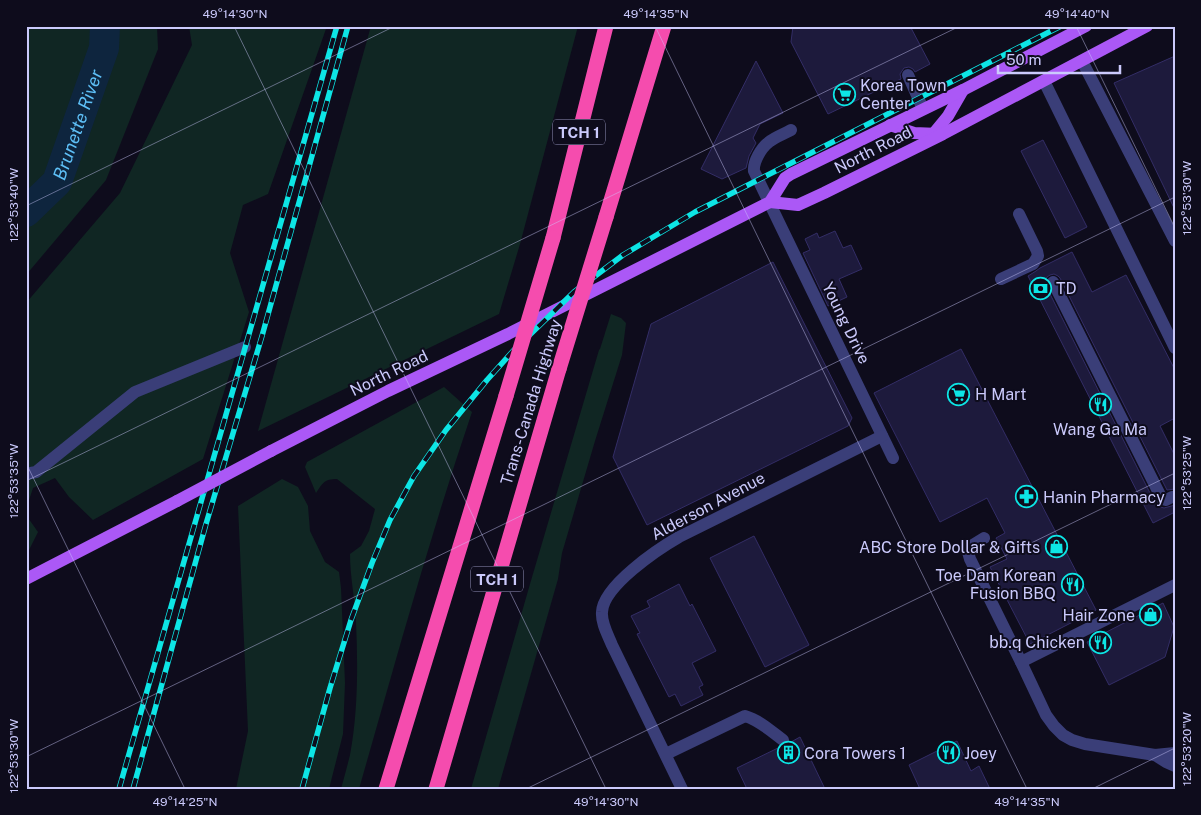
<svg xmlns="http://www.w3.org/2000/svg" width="1201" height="815" viewBox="0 0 1201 815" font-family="'Public Sans',sans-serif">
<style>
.green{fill:#102623}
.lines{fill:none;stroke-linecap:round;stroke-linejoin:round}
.river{stroke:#0e253e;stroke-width:30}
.building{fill:#1d1a3c;stroke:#332d66}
.minor{stroke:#3a3e78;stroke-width:12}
.major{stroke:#ab58f6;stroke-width:12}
.highway{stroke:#f54cae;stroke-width:15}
.rail-casing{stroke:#0de5e5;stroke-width:5.5}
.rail{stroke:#0e0c1c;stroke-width:4;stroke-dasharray:11;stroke-linecap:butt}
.major-bridge{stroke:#ab58f6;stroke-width:12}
.highway-bridge{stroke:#f54cae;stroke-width:15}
.ticks{fill:none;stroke:#cbcafc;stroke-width:1;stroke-opacity:0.45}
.labels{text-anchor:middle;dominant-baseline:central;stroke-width:4;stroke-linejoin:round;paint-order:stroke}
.shield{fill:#0e0c1c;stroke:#9291b9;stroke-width:1}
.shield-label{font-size:15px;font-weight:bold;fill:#cbcafc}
.poi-label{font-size:16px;fill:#cbcafc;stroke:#0e0c1c;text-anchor:start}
.street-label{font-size:16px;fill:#cbcafc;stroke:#0e0c1c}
.water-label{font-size:18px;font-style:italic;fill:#5ebff6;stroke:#0e0c1c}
.neatline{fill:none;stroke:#cbcafc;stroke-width:2}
.ticks-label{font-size:12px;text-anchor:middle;fill:#cbcafc}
</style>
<rect width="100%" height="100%" fill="#0e0c1c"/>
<!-- green -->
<g class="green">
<polygon points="26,26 157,26 158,49 106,180 26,275"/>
<polygon points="189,26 327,26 268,194 243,205 230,253 249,312 203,459 93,520 69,497 55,478 33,488 26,509 26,303 120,193 192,45"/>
<polygon points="371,26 578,26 520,244 499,314 258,431"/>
<polygon points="611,314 621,318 626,323 622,355 595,441 562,553 558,579 498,789 471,789 530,584 599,350 600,349"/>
<path d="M 444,387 L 472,412 C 430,536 395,663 359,789 L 341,789 C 344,778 347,767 350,755 C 358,712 358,666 356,622 C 355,599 350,577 350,554 L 361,546 L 369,531 L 375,509 L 337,479 C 324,479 323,483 316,493 L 305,467 L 307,462 Z"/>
<polygon points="282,479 298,487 308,506 310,531 325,562 339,572 341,588 345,683 343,734 329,789 236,789 248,731 238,506"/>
<polygon points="26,515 38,532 26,556"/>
</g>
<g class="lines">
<!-- river -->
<path class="river" id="s1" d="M 26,212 L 57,182 L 104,48 L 105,26"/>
</g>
<!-- building -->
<g class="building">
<polygon points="793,26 910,26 930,64 915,72 913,69 909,67 904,68 900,74 901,79 828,114 791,42"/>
<polygon points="1175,56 1175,210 1114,83"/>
<polygon points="756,61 783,113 760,124 753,138 756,143 749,156 746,168 722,179 701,169"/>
<polygon points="1043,140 1087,227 1065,238 1021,151"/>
<polygon points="835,231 843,248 851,245 862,269 839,279 847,297 828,306 803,253 810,250 805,239 817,233 819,238"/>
<polygon points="1072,252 1092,292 1126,275 1175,370 1175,418 1160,426 1175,456 1175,489 1167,490 1060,278 1058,276 1054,274 1050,275 1047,277 1045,281 1046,286 1155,503 1157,506 1164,508 1175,505 1175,512 1153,523 1028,276 1036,271 1040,268"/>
<polygon points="773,262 852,418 848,426 647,525 613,457 651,324"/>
<polygon points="961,349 1096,610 1030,644 990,567 1007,559 996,538 1005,533 987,498 940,522 874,393"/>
<polygon points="754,536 809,645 765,667 710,558"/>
<polygon points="679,584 690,606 692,604 716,651 692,663 703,685 699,687 703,695 681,706 675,694 669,697 637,634 640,633 631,616 650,607 647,601"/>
<polygon points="1163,603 1174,627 1165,657 1109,685 1087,642"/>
<polygon points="800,737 825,789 747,789 737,768 780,747 787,747 791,742"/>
<polygon points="957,741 971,771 979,766 990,789 920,789 909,765"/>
</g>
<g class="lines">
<!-- minor -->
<g class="minor">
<polyline points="1082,61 1175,241"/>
<polyline points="908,75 923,109"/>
<polyline points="1044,81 1175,348"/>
<path d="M 791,130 C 784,134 775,137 769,142 C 761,148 753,162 754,171 L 893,458"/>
<polyline points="1001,279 1033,264 1038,256 1037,251 1019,214"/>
<polyline points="1053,282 1162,499 1166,500 1172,497 1175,497"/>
<polyline points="26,474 36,472 135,392 245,347"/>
<polyline points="984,538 971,546 968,552 970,559 1021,662"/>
<polyline points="1175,585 1021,662 1046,715 1054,726 1063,735 1072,740 1085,744 1155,755 1175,753"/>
<path d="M 666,754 L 745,716 C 759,720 771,731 783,740"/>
<polyline points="1155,755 1166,762 1175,766"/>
<path d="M 682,789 L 612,645 C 608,635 601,623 602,612 C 603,586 658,549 679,537 L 882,436"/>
</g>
<!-- major -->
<g class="major">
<polyline points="890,125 914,133 939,134"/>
<polyline points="930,139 934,133 948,116 963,90"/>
<polyline points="770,202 798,205 824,193 943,134 1147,26"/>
<polyline points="271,451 388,391 508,334 770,202 785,178 791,174 963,90 1086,26"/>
<polyline points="26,579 177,501"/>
</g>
<!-- highway -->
<g class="highway">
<polyline points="606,217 664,26"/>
<polyline points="553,238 606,26"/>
<polyline points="386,789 506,396"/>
<polyline points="436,789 559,369"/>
</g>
<defs>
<g id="rail">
<polyline points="119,789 337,26"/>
<polyline points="133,789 206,524 262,336 348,26"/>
<polyline points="302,789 330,688 351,620 372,563 390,520 414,476 446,430 487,380 513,351 574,292 623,255 695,212 1061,26"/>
</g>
</defs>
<!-- rail casing -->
<use href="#rail" class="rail-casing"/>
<!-- rail -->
<use href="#rail" class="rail"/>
<!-- major-bridge -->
<polyline class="major-bridge" points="177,501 271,451"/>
<!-- highway-bridge -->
<g class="highway-bridge">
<polyline points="559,369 606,217"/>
<polyline points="506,396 553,238"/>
</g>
</g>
<!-- ticks -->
<path class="ticks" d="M 234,26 L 606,789M 655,26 L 1027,789M 1076,26 L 1175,228M 26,206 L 395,26M 26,463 L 185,789M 26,481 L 960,26M 26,757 L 1175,197M 526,789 L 1175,473M 1092,789 L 1175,748"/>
<!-- icons -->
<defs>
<symbol id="supermarket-ring" viewBox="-11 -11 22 22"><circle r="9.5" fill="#0e0c1c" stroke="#0de5e5" stroke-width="1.5"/><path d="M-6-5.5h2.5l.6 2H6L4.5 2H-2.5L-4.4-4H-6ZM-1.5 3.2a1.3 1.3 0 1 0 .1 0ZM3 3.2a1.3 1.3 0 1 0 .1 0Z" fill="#0de5e5"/></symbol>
<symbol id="bank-ring" viewBox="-11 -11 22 22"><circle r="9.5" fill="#0e0c1c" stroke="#0de5e5" stroke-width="1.5"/><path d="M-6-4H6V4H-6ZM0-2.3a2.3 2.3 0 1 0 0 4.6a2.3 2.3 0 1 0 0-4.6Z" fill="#0de5e5"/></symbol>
<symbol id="restaurant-ring" viewBox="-11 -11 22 22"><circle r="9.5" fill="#0e0c1c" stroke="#0de5e5" stroke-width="1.5"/><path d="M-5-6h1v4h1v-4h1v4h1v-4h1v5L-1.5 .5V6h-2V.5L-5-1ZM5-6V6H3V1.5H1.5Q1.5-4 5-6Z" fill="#0de5e5"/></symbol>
<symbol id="pharmacy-ring" viewBox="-11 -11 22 22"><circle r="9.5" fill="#0e0c1c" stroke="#0de5e5" stroke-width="1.5"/><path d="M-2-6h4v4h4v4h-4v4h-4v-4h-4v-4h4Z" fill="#0de5e5"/></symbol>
<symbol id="shop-ring" viewBox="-11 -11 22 22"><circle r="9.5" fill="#0e0c1c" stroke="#0de5e5" stroke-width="1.5"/><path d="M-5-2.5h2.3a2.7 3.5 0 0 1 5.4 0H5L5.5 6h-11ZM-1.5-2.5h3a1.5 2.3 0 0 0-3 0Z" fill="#0de5e5"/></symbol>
<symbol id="building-ring" viewBox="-11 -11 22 22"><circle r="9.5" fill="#0e0c1c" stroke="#0de5e5" stroke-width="1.5"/><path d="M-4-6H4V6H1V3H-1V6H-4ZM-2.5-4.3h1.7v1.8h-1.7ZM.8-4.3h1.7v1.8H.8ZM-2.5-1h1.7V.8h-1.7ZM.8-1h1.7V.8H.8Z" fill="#0de5e5"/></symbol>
</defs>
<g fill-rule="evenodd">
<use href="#supermarket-ring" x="832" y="82" width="25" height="25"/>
<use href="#bank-ring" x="1028" y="276" width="25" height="25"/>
<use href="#supermarket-ring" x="946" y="382" width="25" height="25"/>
<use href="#restaurant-ring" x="1088" y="392" width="25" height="25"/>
<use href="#pharmacy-ring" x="1014" y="484" width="25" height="25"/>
<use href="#shop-ring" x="1044" y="534" width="25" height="25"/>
<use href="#restaurant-ring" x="1060" y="572" width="25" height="25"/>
<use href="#shop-ring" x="1138" y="602" width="25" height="25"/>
<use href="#restaurant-ring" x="1088" y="630" width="25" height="25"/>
<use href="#building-ring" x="776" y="740" width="25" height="25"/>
<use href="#restaurant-ring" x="936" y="740" width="25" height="25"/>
</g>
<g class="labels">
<!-- shield labels -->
<g class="shield">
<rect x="553" y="119.5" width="52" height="25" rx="4"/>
<rect x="471" y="566.5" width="52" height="25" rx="4"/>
</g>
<g class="shield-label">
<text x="579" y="132">TCH 1</text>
<text x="497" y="579">TCH 1</text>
</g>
<!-- poi labels -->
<g class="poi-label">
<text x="860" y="85">Korea Town<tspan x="860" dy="18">Center</tspan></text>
<text x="1056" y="288">TD</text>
<text x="975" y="394">H Mart</text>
<text x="1100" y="429" text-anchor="middle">Wang Ga Ma</text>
<text x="1043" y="497">Hanin Pharmacy</text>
<text x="1040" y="547" text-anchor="end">ABC Store Dollar &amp; Gifts</text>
<text x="1056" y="575" text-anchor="end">Toe Dam Korean<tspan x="1056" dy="18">Fusion BBQ</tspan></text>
<text x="1135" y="615" text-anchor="end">Hair Zone</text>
<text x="1085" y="642" text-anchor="end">bb.q Chicken</text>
<text x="804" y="753">Cora Towers 1</text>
<text x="964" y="753">Joey</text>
</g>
<!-- street labels -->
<g class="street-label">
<text transform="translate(873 150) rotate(-27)">North Road</text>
<text transform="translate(846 323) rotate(64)">Young Drive</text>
<text transform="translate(389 373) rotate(-26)">North Road</text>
<text transform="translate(531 402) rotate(-73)">Trans-Canada Highway</text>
<text transform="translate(708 506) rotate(-28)">Alderson Avenue</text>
</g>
<!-- water labels -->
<g class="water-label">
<text stroke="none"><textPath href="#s1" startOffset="104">Brunette River</textPath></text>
</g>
</g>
<!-- border -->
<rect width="1201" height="815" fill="none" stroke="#0e0c1c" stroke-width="55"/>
<!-- scale -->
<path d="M998 65v8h122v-8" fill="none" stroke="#cbcafc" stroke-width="2.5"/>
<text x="1006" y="65" font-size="15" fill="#cbcafc" stroke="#0e0c1c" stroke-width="4" paint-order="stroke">50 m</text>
<rect x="28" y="28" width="1146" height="760" class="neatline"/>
<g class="ticks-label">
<text x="235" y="18">49°14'30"N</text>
<text x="656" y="18">49°14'35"N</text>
<text x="1077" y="18">49°14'40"N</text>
<text transform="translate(1187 198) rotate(-90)" y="4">122°53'30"W</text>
<text transform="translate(14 205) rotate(-90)" y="4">122°53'40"W</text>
<text transform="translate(1187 473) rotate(-90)" y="4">122°53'25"W</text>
<text transform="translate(14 481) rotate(-90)" y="4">122°53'35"W</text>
<text transform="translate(1187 749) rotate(-90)" y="4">122°53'20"W</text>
<text transform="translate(14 756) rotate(-90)" y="4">122°53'30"W</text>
<text x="185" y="806">49°14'25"N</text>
<text x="606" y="806">49°14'30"N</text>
<text x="1027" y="806">49°14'35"N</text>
</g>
</svg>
